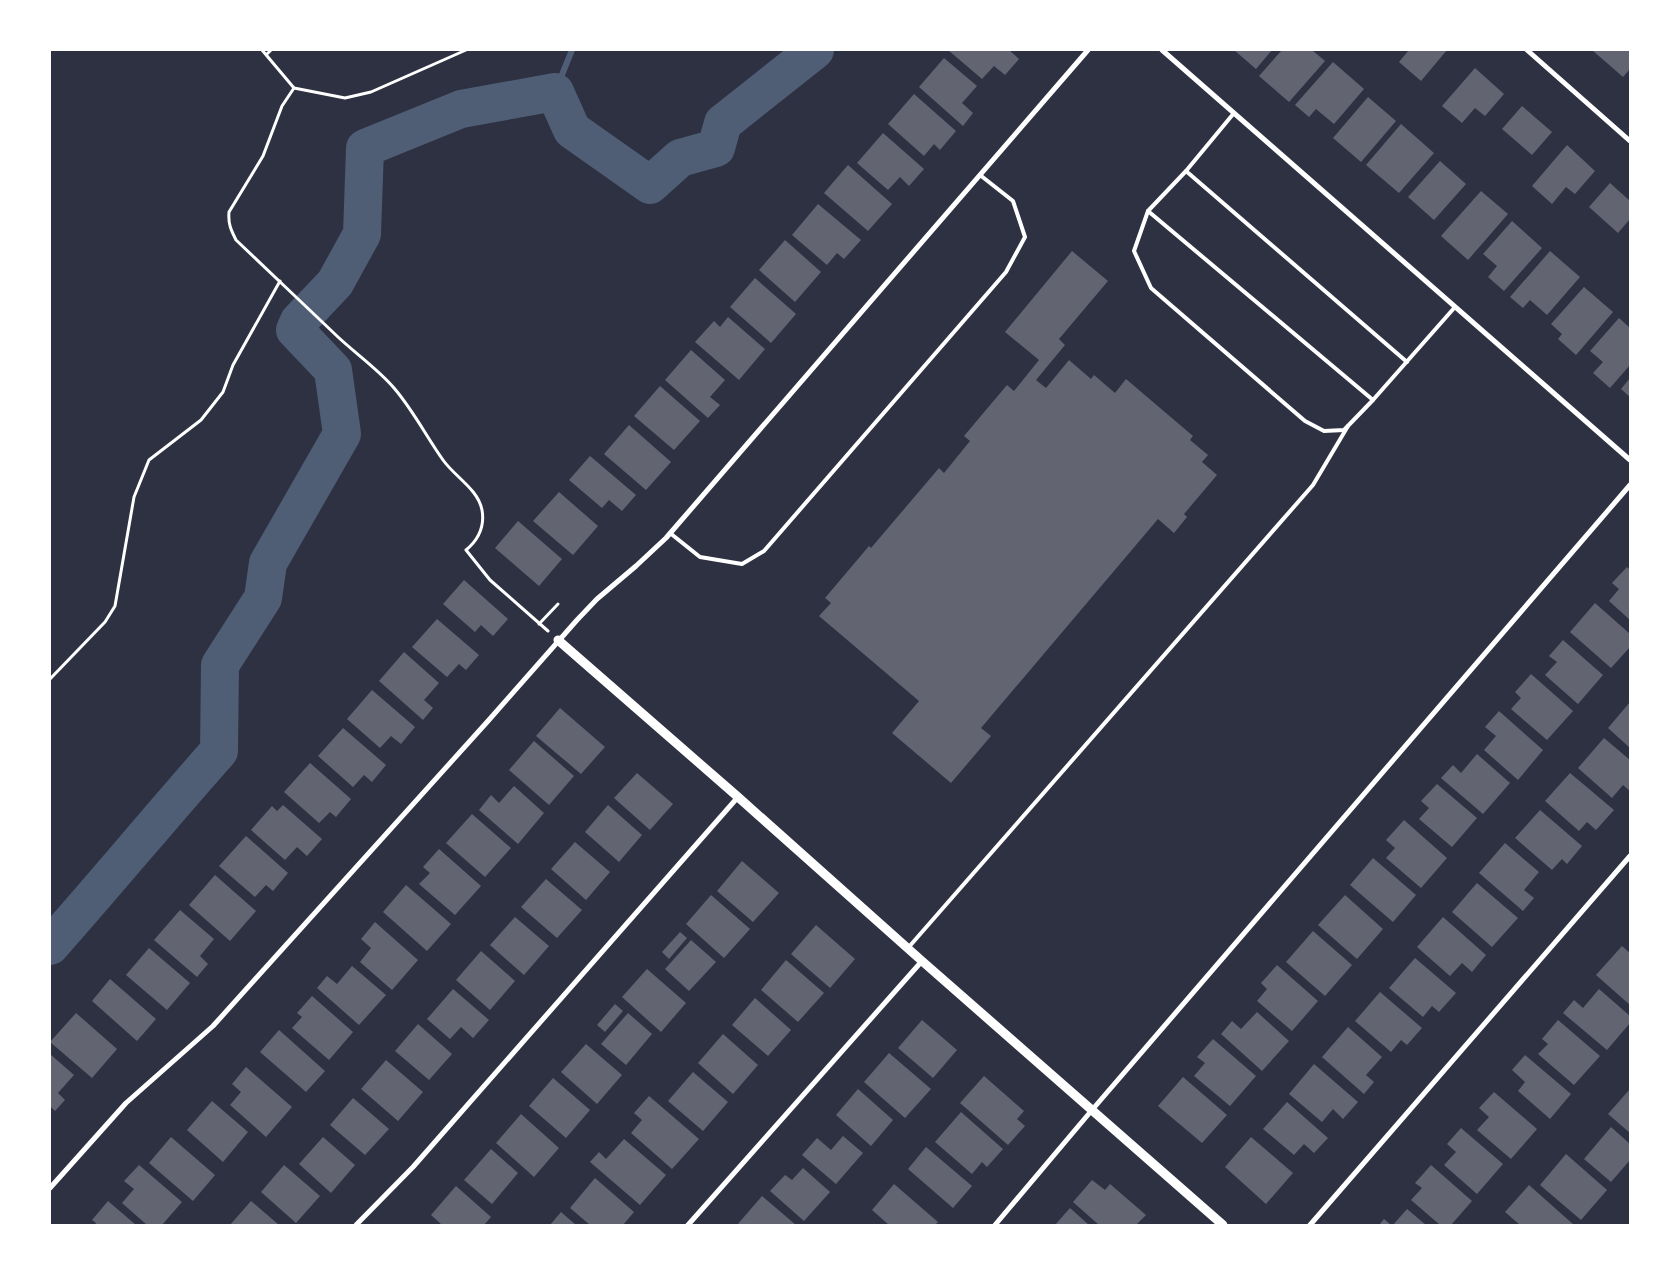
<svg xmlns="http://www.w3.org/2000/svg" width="1680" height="1275" viewBox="0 0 1680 1275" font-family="'Work Sans',sans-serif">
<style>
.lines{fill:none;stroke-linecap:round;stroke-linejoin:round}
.stream{stroke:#4f5d75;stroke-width:6}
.river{stroke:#4f5d75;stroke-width:38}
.building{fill:#626471}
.path{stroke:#fff;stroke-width:3}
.service{stroke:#fff;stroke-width:4}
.minor{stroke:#fff;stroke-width:5}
.tertiary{stroke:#fff;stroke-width:9}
</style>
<rect width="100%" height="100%" fill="#2d3142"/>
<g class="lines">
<!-- stream -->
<polyline class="stream" points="555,92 572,50"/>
<!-- river -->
<path class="river" d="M 50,946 C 107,882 162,815 219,751 L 220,665 L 263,598 L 268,563 L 342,434 L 333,370 L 295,330 L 299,321 L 335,283 L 362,234 L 365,148 L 461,109 L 555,92 L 572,130 L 650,185 L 680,158 L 716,148 L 723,123 L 815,50"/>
</g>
<!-- building -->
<g class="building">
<polygon points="948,50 1009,50 1019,59 1005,75 994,66 982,79"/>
<polygon points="1234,50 1272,50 1256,69"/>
<polygon points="1282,50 1312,50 1325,61 1289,102 1259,76"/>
<polygon points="1409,50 1447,50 1421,81 1399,62"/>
<polygon points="1592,50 1630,50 1630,69 1623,77"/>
<polygon points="944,58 977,86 962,103 973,113 963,126 919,87"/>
<polygon points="1333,62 1364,89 1334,124 1316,109 1309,117 1295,105"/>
<polygon points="1475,68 1504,94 1485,116 1475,108 1462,123 1442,106"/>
<polygon points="914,94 956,131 940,150 934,144 924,156 888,124"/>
<polygon points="1368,97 1396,121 1361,162 1333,138"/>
<polygon points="1522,106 1552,132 1532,155 1502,129"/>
<polygon points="1401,124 1434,153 1399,193 1366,165"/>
<polygon points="883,133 924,169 909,186 900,177 888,190 857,163"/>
<polygon points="1567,145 1595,171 1575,194 1566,187 1552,204 1532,186"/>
<polygon points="1440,161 1466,184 1434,220 1408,197"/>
<polygon points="848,165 892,204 868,231 824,193"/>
<polygon points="1610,183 1630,201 1630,219 1618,233 1589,207"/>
<polygon points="1481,191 1508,214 1468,260 1441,236"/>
<polygon points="818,204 861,240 844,259 837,253 827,265 792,235"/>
<polygon points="1512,221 1542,248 1504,291 1488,277 1497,266 1483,254"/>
<polygon points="785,240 821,272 795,302 759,270"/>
<polygon points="1072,251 1108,281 1059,339 1065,345 1036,380 1046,388 1069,360 1091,379 1094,375 1115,393 1126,379 1193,436 1190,440 1208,455 1202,462 1217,475 1184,514 1187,517 1174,533 1158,519 981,728 991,736 951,783 892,733 919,701 819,616 831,603 825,598 869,546 871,548 939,468 944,473 970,441 964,436 1007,385 1014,391 1039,360 1005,332"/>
<polygon points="1550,251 1580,277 1547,315 1530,300 1523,308 1510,297"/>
<polygon points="755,278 796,314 771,343 730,307"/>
<polygon points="1584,287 1613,312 1576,355 1558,339 1562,334 1551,324"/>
<polygon points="728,317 765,349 739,380 695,342 714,321 720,327"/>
<polygon points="1619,318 1630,328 1630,365 1610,388 1593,373 1603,362 1590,351"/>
<polygon points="691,350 725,380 710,397 720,405 708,418 665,380"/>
<polygon points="1630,378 1630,397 1621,389"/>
<polygon points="660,386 700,421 674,450 634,416"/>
<polygon points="629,425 671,462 646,490 604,454"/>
<polygon points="590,456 636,495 622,511 609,500 602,508 569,480"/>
<polygon points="559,492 598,526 573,555 533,521"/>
<polygon points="518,521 562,559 539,586 495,548"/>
<polygon points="1627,567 1630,570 1630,620 1609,601 1619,589 1612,583"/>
<polygon points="464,580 508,619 493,636 481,625 475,632 443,604"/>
<polygon points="1595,603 1630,634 1630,647 1611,668 1570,632"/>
<polygon points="437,619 479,655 466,670 459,664 447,677 412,647"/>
<polygon points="1563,640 1603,675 1578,704 1545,675 1557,662 1549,656"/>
<polygon points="404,652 439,683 424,700 433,708 423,720 379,681"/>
<polygon points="1531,674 1573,711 1547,740 1511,709 1521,698 1515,692"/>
<polygon points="372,690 415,727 401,744 391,736 380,748 347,719"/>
<polygon points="1630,702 1630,748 1608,728"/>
<polygon points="560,708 605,747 581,774 536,736"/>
<polygon points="1499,711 1543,750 1518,780 1484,750 1496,736 1485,727"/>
<polygon points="343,728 386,765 372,782 364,775 353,787 318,756"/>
<polygon points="1604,738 1630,760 1630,791 1623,785 1612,798 1578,768"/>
<polygon points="534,741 574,776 549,805 509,770"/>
<polygon points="1477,754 1510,783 1483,814 1441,778 1453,765 1461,773"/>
<polygon points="310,763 351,799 336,817 330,812 319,823 284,792"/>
<polygon points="637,773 673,804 650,830 614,798"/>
<polygon points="1570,773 1614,810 1596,830 1587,822 1579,831 1545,801"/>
<polygon points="1437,784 1477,818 1452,847 1419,819 1429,808 1421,801"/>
<polygon points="514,786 544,813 518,844 479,810 491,795 499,803"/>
<polygon points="283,805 322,839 307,856 297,847 285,860 251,830 272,806 277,811"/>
<polygon points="608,805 642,835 619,862 585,832"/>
<polygon points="1540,810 1582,846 1567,864 1562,859 1552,870 1515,838"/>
<polygon points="472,814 511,848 485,877 446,843"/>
<polygon points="1404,820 1447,858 1421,888 1386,858 1395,848 1386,840"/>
<polygon points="246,836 288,873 273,891 266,885 255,897 219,866"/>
<polygon points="575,842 610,872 586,900 551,869"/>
<polygon points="1505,843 1539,872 1524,890 1534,898 1523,911 1479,873"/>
<polygon points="439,849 481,886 455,915 419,884 430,873 423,867"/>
<polygon points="1373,858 1416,895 1393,922 1350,885"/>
<polygon points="742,861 779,893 753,922 717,891"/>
<polygon points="215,875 256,911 230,941 189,905"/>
<polygon points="546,879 582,910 557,938 521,907"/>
<polygon points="1477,883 1518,918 1492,947 1452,912"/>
<polygon points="406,885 451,924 427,951 383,912"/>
<polygon points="711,895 750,929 724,958 686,924"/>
<polygon points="1345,895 1383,929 1357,959 1318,925"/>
<polygon points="180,910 214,939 200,956 208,964 197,977 154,940"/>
<polygon points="515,917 549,946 524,975 490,945"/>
<polygon points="1443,917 1486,955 1472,972 1462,963 1450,976 1417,947"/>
<polygon points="375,922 418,960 392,990 360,962 371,948 361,939"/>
<polygon points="816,925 855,959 830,988 791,954"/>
<polygon points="1313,931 1352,965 1325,996 1286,962"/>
<polygon points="680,932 687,938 669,959 662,952"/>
<polygon points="691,940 716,962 689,991 665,969"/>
<polygon points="1622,946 1630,953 1630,1005 1596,975"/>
<polygon points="149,948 190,983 167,1010 126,975"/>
<polygon points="481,951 515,981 490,1010 456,980"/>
<polygon points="1415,958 1456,993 1439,1012 1432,1006 1423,1017 1389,988"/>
<polygon points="786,960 824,993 798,1022 761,990"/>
<polygon points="1277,965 1318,1001 1292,1031 1257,1001 1267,989 1261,983"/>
<polygon points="352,966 386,995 359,1025 317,988 327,976 337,984"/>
<polygon points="647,969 686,1003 661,1032 622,997"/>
<polygon points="110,979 156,1019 137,1041 92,1001"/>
<polygon points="453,989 489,1020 473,1038 461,1027 450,1039 427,1019"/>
<polygon points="1599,989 1630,1016 1630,1023 1607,1050 1563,1013 1574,1000 1583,1008"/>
<polygon points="1380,992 1422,1028 1407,1045 1401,1040 1391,1052 1355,1021"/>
<polygon points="312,996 353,1032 329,1060 292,1028 302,1017 297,1013"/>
<polygon points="755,998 791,1030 768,1056 732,1025"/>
<polygon points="615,1004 623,1011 605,1032 597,1025"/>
<polygon points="1257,1012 1289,1041 1262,1071 1221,1034 1232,1021 1241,1029"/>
<polygon points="76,1013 117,1049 92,1078 50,1042"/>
<polygon points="628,1013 652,1034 626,1065 601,1044"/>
<polygon points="922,1020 957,1050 933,1078 898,1048"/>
<polygon points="1558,1020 1600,1056 1574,1085 1538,1054 1548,1044 1542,1039"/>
<polygon points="418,1024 452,1054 429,1080 395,1051"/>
<polygon points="1348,1027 1382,1057 1366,1075 1374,1082 1364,1094 1322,1057"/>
<polygon points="279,1030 325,1071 306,1092 260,1052"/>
<polygon points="723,1034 758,1065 733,1094 698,1063"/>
<polygon points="1213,1039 1256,1076 1230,1106 1194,1076 1205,1063 1197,1057"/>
<polygon points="586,1044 622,1075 597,1104 561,1072"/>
<polygon points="889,1053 931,1089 905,1118 864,1082"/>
<polygon points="50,1054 74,1075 58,1093 65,1100 55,1111 50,1106"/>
<polygon points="1525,1055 1571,1094 1550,1119 1518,1091 1525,1082 1512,1070"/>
<polygon points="386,1060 423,1092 398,1121 361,1089"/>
<polygon points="1314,1064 1358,1102 1343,1119 1333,1109 1322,1122 1289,1094"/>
<polygon points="246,1067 292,1107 266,1137 230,1105 241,1092 232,1084"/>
<polygon points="693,1072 728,1102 703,1131 668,1101"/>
<polygon points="984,1076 1024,1111 1017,1119 1025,1126 1008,1145 960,1103"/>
<polygon points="1183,1077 1227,1115 1202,1143 1158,1106"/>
<polygon points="553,1078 590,1110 566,1138 529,1106"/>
<polygon points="858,1089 893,1120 871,1146 836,1115"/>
<polygon points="1630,1089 1630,1133 1608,1114"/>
<polygon points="1494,1092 1537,1129 1511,1159 1477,1130 1489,1117 1479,1108"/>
<polygon points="649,1096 699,1139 672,1169 631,1133 642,1120 634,1113"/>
<polygon points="353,1098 389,1129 365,1155 330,1125"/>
<polygon points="212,1101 248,1132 223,1162 187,1130"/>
<polygon points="1287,1102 1328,1138 1314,1153 1304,1144 1294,1155 1263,1129"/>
<polygon points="961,1112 1003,1149 987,1167 982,1162 972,1174 935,1142"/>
<polygon points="521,1114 559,1148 534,1177 496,1143"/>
<polygon points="1611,1127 1630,1144 1630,1160 1611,1182 1584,1159"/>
<polygon points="1461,1128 1503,1164 1477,1194 1444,1165 1456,1152 1447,1144"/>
<polygon points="843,1136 863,1153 836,1184 802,1155 817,1138 831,1150"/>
<polygon points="171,1137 215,1175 193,1201 149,1163"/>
<polygon points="323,1137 355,1165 331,1193 299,1164"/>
<polygon points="1251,1137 1293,1173 1266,1204 1225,1167"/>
<polygon points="624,1139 666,1175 640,1205 590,1162 599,1152 606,1159"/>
<polygon points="926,1147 972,1186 953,1208 908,1169"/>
<polygon points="491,1149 518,1173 492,1204 464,1180"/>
<polygon points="1566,1154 1607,1190 1581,1220 1540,1185"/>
<polygon points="139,1165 182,1202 162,1225 147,1225 122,1203 134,1189 124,1181"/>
<polygon points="284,1165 320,1196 296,1223 261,1192"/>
<polygon points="1431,1165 1472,1201 1451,1225 1440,1225 1411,1200 1422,1188 1415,1183"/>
<polygon points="803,1168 830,1192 804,1221 770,1191 785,1175 792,1180"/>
<polygon points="595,1178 634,1212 623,1225 590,1225 570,1208"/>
<polygon points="1092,1180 1105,1190 1110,1184 1146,1215 1136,1225 1099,1225 1073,1202"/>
<polygon points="894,1184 938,1222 935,1225 889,1225 872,1210"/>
<polygon points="1529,1185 1574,1225 1520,1225 1505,1212"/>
<polygon points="456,1186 491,1217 484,1225 442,1225 431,1215"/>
<polygon points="762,1196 796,1225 737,1225"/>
<polygon points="108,1201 136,1225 95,1225 96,1223 92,1220"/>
<polygon points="251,1201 279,1225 230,1225"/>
<polygon points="1070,1208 1089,1225 1055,1225"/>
<polygon points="1407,1209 1426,1225 1393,1225"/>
<polygon points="561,1212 576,1225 550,1225"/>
<polygon points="1384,1219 1391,1225 1379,1225"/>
</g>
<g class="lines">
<!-- path -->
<g class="path">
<polyline points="262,50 294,88 345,98 371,92 466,50"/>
<polyline points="267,54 271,50"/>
<path d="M 294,88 L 282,106 L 263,156 L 229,212 C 228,224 231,230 236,240 C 270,272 304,305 338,337 C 355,353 379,370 394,388 C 413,410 426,436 443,460 C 455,477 478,489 482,510 C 485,527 478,540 466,550 L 490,580 L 548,631"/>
<polyline points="539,624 558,604"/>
<polyline points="50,679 105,622 115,606 134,497 149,460 201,420 223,392 233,365 280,281"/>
</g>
<!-- service -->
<g class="service">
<polyline points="1234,113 1186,171 1148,211 1134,251 1151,288 1305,421 1324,431 1344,430 1373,400 1455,307"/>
<polyline points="1186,171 1407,362"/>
<polyline points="1148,211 1373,400"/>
<polyline points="670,533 700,557 742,564 764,551 1006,272 1025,237 1013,201 980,175"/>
<polyline points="908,948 1313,485 1348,426"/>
</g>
<!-- minor -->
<g class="minor">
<polyline points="1162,50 1630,460"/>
<polyline points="1527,50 1630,141"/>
<polyline points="50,1188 126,1103 213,1026 488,721 577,620 597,599 636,566 666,538 1088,50"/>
<polyline points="356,1225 413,1167 738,797"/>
<polyline points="688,1225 922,961"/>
<polyline points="995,1225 1092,1110 1630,485"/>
<polyline points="1310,1225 1630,856"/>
</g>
<!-- tertiary -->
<polyline class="tertiary" points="558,640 738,797 922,961 1223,1225"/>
</g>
<!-- border -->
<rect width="1680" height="1275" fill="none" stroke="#ffffff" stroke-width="102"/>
</svg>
